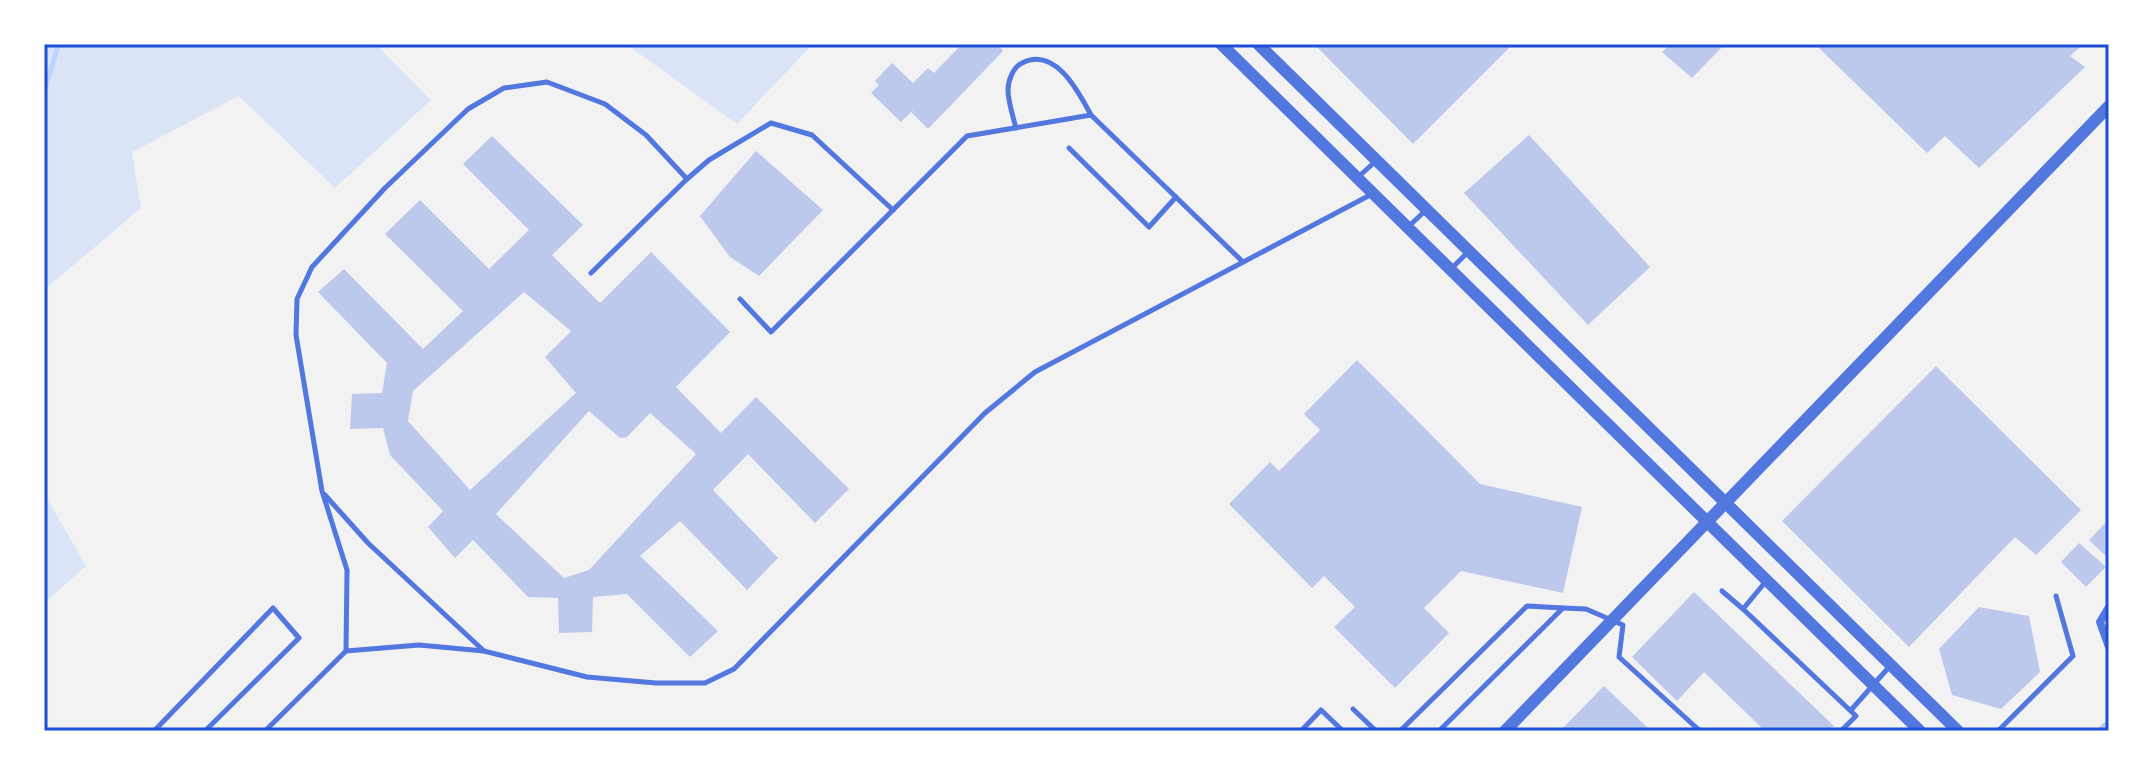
<svg xmlns="http://www.w3.org/2000/svg" width="2153" height="775" viewBox="0 0 2153 775" font-family="'Roboto Condensed',sans-serif">
<style>
.green{fill:#dbe4f7}
.lines{fill:none;stroke-linecap:round;stroke-linejoin:round}
.stream{stroke:#bfd3fe;stroke-width:5}
.building{fill:#bdc9ec;fill-rule:evenodd}
.service{stroke:#5277de;stroke-width:5}
.minor{stroke:#5277de;stroke-width:8}
.tertiary{stroke:#5277de;stroke-width:12}
.neatline{fill:none;stroke:#1d4ed8;stroke-width:3}
</style>
<rect width="100%" height="100%" fill="#f2f2f2"/>
<!-- green -->
<g class="green">
<polygon points="44,44 376,44 431,100 335,188 239,96 132,152 141,208 44,290"/>
<polygon points="626,44 813,44 737,124"/>
<polygon points="44,493 86,566 44,603"/>
</g>
<g class="lines">
<!-- stream -->
<polyline class="stream" points="44,91 59,44"/>
</g>
<!-- building -->
<g class="building">
<polygon points="962,44 999,44 1003,51 928,129 912,113 913,110 901,122 871,93 879,85 875,81 892,63 913,83 928,68 934,73"/>
<polygon points="1314,44 1513,44 1413,144"/>
<polygon points="1670,44 1725,44 1692,78 1662,52"/>
<polygon points="1815,44 2084,44 2070,56 2085,67 1979,168 1945,136 1927,153"/>
<polygon points="1529,135 1650,267 1588,325 1464,193"/>
<path d="M 492,136 L 583,225 L 552,255 L 600,303 L 651,252 L 730,332 L 676,387 L 721,433 L 756,397 L 849,489 L 815,523 L 748,454 L 713,490 L 778,558 L 747,590 L 680,521 L 640,556 L 718,631 L 690,657 L 627,594 L 593,597 L 592,632 L 559,633 L 558,598 L 528,597 L 473,540 L 455,558 L 428,527 L 443,511 L 390,455 L 383,428 L 350,429 L 352,394 L 382,393 L 387,363 L 318,292 L 344,269 L 423,349 L 463,311 L 385,234 L 420,200 L 489,269 L 529,230 L 463,164 ZM 524,292 L 571,331 L 545,357 L 576,393 L 470,490 L 408,421 L 413,391 ZM 589,411 L 620,438 L 627,437 L 650,413 L 696,454 L 589,570 L 564,578 L 496,514 Z"/>
<polygon points="756,151 823,210 759,276 730,257 700,216"/>
<polygon points="1357,360 1480,484 1582,507 1563,593 1461,571 1424,608 1449,633 1395,688 1334,627 1355,607 1324,576 1312,588 1229,504 1270,462 1279,471 1320,430 1304,414"/>
<polygon points="1936,366 2081,510 2036,555 2015,537 1909,647 1782,521"/>
<polygon points="2109,519 2109,559 2089,540"/>
<polygon points="2079,543 2106,567 2086,587 2061,562"/>
<polygon points="1694,592 1834,726 1829,731 1765,731 1704,672 1677,701 1632,657"/>
<polygon points="1979,607 2029,616 2040,672 2001,709 1952,695 1939,649"/>
<polygon points="1604,686 1651,731 1560,731"/>
<polygon points="2109,718 2109,731 2095,731"/>
</g>
<g class="lines">
<!-- service -->
<g class="service">
<path d="M 1016,128 C 1013,116 1008,102 1008,90 C 1008,81 1013,67 1022,63 C 1055,46 1078,91 1091,115"/>
<polyline points="1069,148 1149,227 1176,197"/>
<polyline points="1357,178 1376,161"/>
<polyline points="1408,227 1426,210"/>
<polyline points="1452,268 1468,252"/>
<polyline points="591,273 687,179"/>
<polyline points="740,299 771,332 893,210"/>
<polyline points="325,495 368,543 484,651"/>
<polyline points="1767,580 1743,609 1856,716 1841,731"/>
<polyline points="1722,591 1743,609"/>
<polyline points="1563,608 1586,609 1623,625 1619,657 1700,731"/>
<polyline points="346,651 347,570 322,491 296,335 297,299 312,267 385,188 468,109 504,88 547,82 605,104 646,135 687,179 709,160 771,123 812,135 893,210 967,136 1091,115 1243,262"/>
<polyline points="1353,709 1376,731"/>
<polyline points="1851,710 1890,666"/>
<polyline points="154,731 273,608 299,638 205,731"/>
<polyline points="265,731 346,651 419,645 484,651 587,677 656,683 705,683 734,669 985,413 1035,372 1372,194"/>
<polyline points="1301,731 1321,710 1343,731"/>
<polyline points="1400,731 1527,606 1563,608 1439,731"/>
<polyline points="1998,731 2073,656 2056,596"/>
</g>
<!-- minor -->
<polyline class="minor" points="2109,607 2100,622 2109,647"/>
<!-- tertiary -->
<g class="tertiary">
<polyline points="1221,44 1920,731"/>
<polyline points="1258,44 1958,731"/>
<polyline points="1505,731 2109,106"/>
</g>
</g>
<!-- border -->
<rect width="2153" height="775" fill="none" stroke="#ffffff" stroke-width="92"/>
<rect x="46" y="46" width="2061" height="683" class="neatline"/>
</svg>
